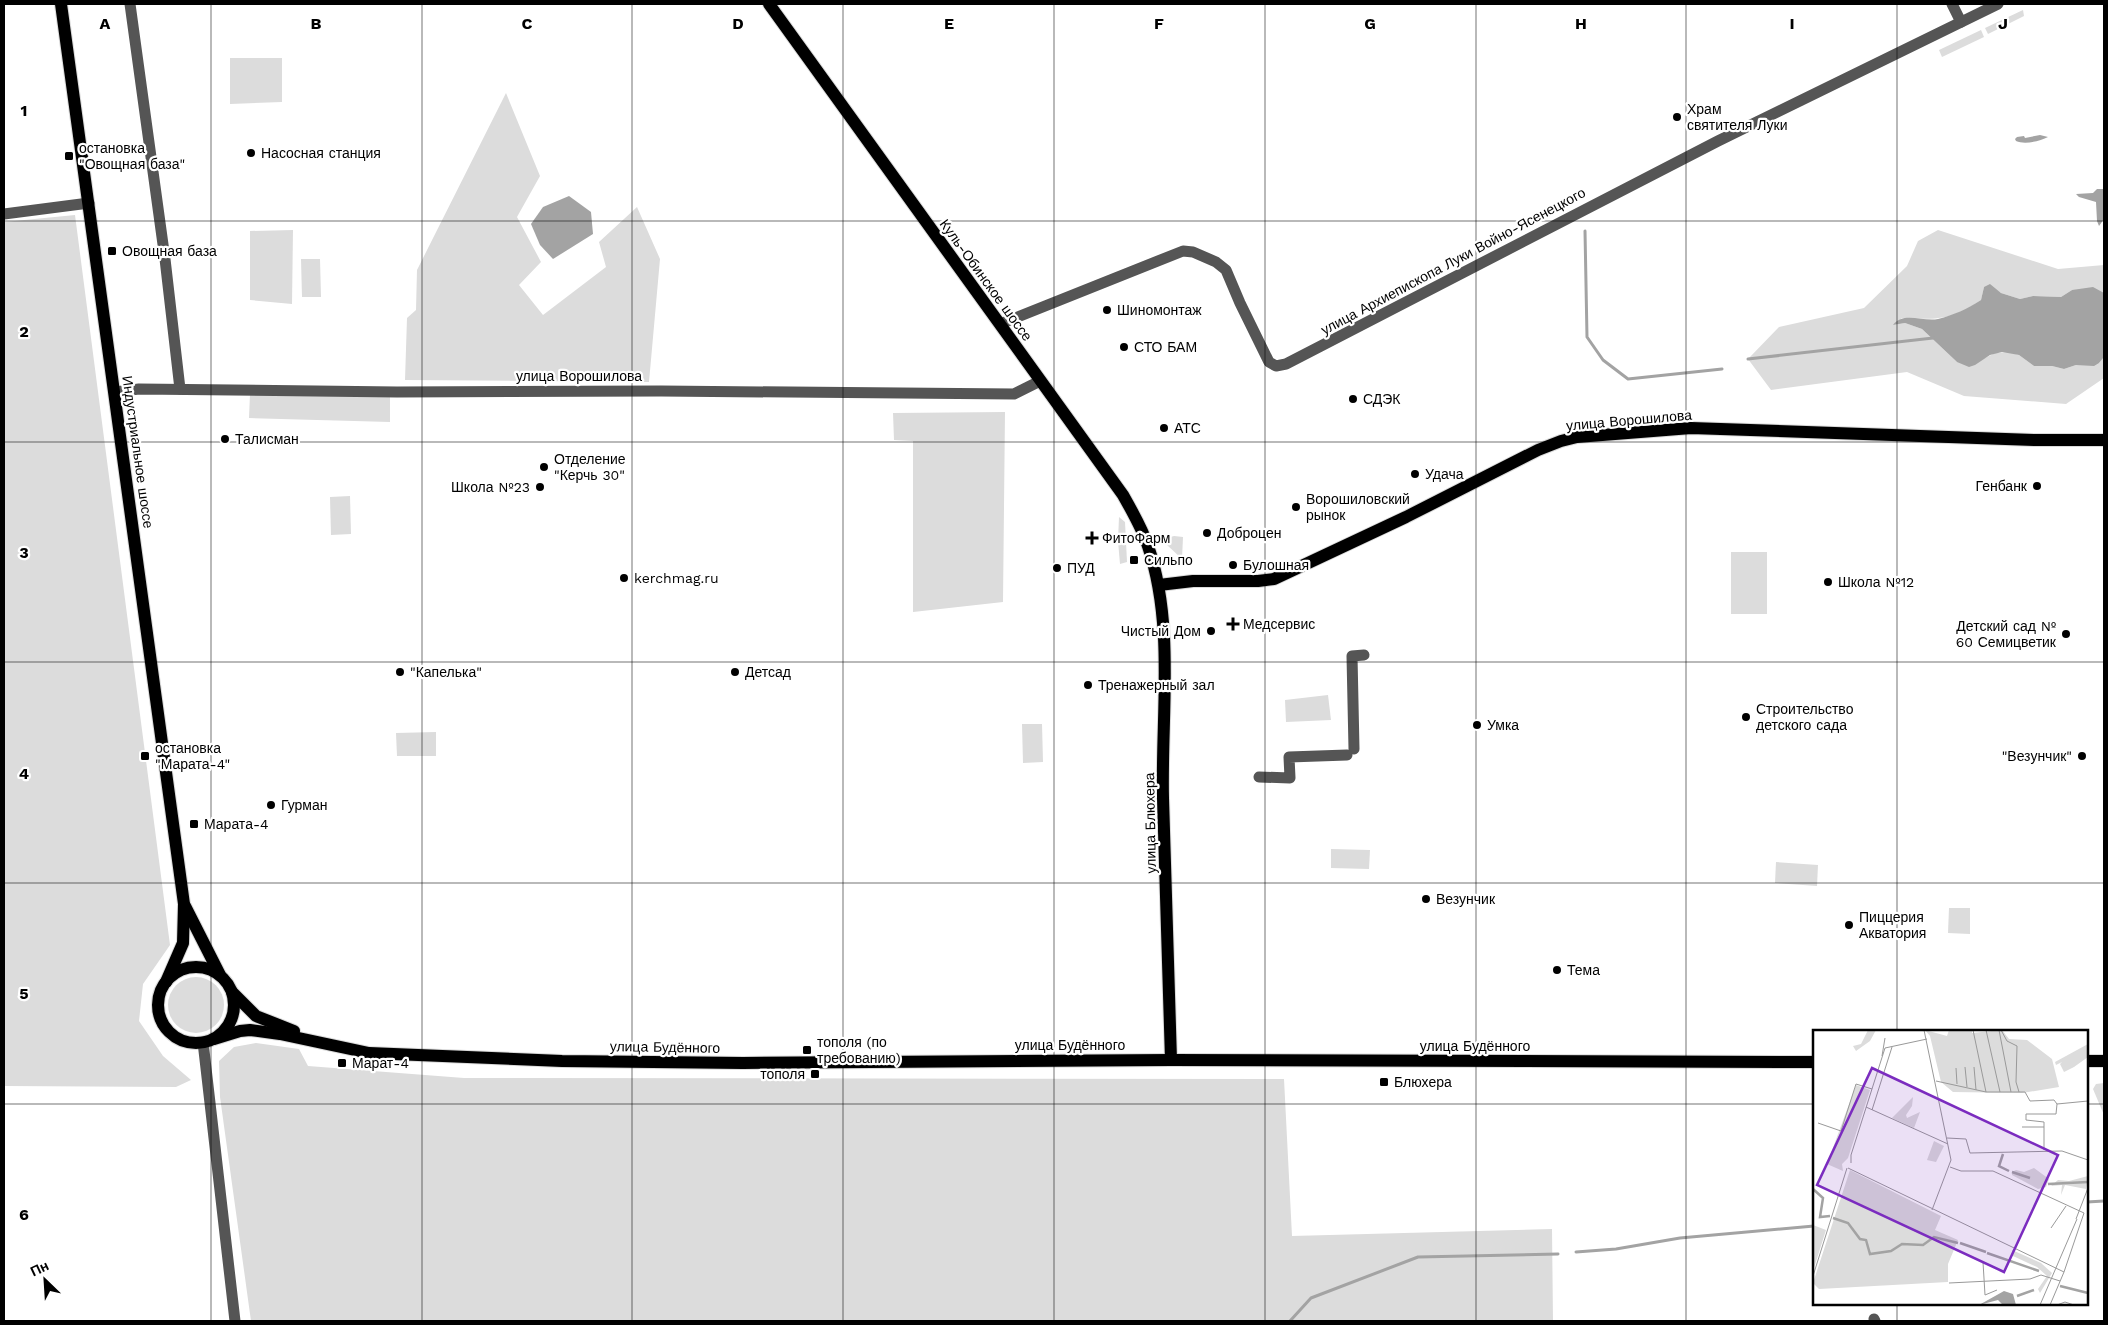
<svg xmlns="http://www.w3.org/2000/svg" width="2108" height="1325" viewBox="0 0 2108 1325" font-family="'Work Sans',sans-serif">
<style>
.green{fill:#dcdcdc}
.water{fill:#a3a3a3}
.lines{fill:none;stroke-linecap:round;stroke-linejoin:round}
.stream{stroke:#a3a3a3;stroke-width:3}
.major-casing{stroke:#dbdbdb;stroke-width:14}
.minor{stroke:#555;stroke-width:11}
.major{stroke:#000;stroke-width:12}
.grid{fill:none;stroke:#000;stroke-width:1;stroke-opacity:0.55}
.poi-dot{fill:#000;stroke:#fff;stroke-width:2}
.labels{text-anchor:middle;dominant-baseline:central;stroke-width:4.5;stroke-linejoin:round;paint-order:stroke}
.poi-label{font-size:14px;fill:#000;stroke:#fff;text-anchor:start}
.street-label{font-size:14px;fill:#000;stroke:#fff}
.inset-river{fill:none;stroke:#a3a3a3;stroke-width:2.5}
.inset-road{fill:none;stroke:#999;stroke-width:1}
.view{fill:#7b2cbf;fill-opacity:0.15;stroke:#7b2cbf;stroke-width:2.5}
.inset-edge{fill:none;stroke:#000;stroke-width:2.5}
.grid-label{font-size:16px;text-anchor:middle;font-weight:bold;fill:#000;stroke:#fff;stroke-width:4.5;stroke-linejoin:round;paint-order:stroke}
</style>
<rect width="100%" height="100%" fill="#fff"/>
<!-- green -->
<g class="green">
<polygon points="2023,10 2024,16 1988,34 1985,28"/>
<polygon points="1981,30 1984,37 1942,57 1939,50"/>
<polygon points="230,58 282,58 282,102 230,104"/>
<polygon points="506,93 540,176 517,217 541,262 519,285 543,315 606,267 599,242 637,207 660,259 649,382 405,380 407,318 416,310 417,270"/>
<polygon points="75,215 170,945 143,984 139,1021 163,1056 191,1080 176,1087 4,1086 4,222"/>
<polygon points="293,230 292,304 250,300 250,231"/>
<path d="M 1938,230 L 2058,269 L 2104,265 L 2104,293 L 2072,290 L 2061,297 L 2033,296 L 2020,299 L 2001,293 L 1995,289 L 1984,287 L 1981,300 C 1952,320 1937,320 1902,318 L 1893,325 L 1905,323 L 1922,329 L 1957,362 L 1985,358 L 1995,353 L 2008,352 L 2019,355 L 2034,366 L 2052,366 L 2064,369 L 2076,365 L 2099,363 L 2104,357 L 2104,378 L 2066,404 L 1964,396 L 1907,372 L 1771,390 L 1748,359 L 1779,327 L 1864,308 L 1907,266 L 1918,241 Z"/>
<polygon points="301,259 320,259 321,297 302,297"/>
<polygon points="250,394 390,397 390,422 249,418"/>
<polygon points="1005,412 1003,602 913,612 913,441 894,440 893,413"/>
<polygon points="350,496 351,534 331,535 330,497"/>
<polygon points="1119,517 1125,522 1127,562 1120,564 1118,541"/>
<polygon points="1174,536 1183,537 1182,559 1167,545 1167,538"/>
<rect x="1731" y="552" width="36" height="62"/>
<polygon points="1328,695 1331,720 1286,722 1285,700"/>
<polygon points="1042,724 1043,762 1023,763 1022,724"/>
<polygon points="436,732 436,756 397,756 396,733"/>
<polygon points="1331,849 1370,850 1369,869 1331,868"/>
<polygon points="1776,862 1818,865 1817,886 1775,883"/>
<polygon points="1949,908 1970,908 1970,934 1948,933"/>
<circle cx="196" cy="1005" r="28"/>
<polygon points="256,1043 299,1049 308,1066 464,1078 1284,1079 1292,1236 1552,1229 1553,1321 251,1321 220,1097 219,1061 234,1047"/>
<polygon points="2104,1083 2104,1115 2093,1089 2096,1084"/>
</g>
<!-- water -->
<g class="water">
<path d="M 2040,135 L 2048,137 C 2040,141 2025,145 2016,141 L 2015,139 L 2017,137 L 2024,136 L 2025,138 Z"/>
<polygon points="2097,189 2103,189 2104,191 2104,219 2099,226 2097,221 2096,202 2079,197 2076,194 2093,193"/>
<polygon points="569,196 591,212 593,234 553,259 540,245 531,224 543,207"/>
<path d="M 1990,284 L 2001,293 L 2020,299 L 2033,296 L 2061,297 L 2072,290 L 2093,287 L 2104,293 L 2104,357 L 2099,363 L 2094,366 L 2076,365 L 2064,369 L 2052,366 L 2034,366 L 2019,355 L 2002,352 L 1990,355 L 1975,365 L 1969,367 L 1957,362 L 1922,329 L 1905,323 L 1893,325 C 1903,311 1923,322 1938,319 C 1954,315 1967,309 1981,300 L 1984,287 Z"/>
</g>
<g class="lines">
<!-- stream -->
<g class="stream">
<polyline points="1585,231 1587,337 1603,360 1628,379 1722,369"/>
<polyline points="1748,359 1933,338"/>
<polyline points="2087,1202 2104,1201"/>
<polyline points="1576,1252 1616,1249 1680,1238 1814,1226"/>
<polyline points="1290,1321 1311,1298 1418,1257 1558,1254"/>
</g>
<defs>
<g id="major">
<polyline points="61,4 184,904 183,943 166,982"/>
<path d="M 769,4 L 1123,495 C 1132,511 1142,528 1148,546 C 1175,625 1161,716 1163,798 C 1165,886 1168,973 1171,1060"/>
<polyline points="1159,585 1193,581 1258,581 1274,579 1406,517 1538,450 1561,441 1577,437 1691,428 2034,440 2104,440"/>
<polyline points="185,906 220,975"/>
<circle cx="196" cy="1005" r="38"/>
<polyline points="232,992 256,1016 294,1031"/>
<polyline points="214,1039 240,1031 250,1030 280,1034 369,1053 562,1061 743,1063 1171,1060 1814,1062"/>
<polyline points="2087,1061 2104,1061"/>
</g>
</defs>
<!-- major casing -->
<use href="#major" class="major-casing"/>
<!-- minor -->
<g class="minor">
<polyline points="130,4 165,259 180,389"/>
<polyline points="1952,4 1961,22"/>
<polyline points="4,214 89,203"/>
<polyline points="1000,324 1183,251 1193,252 1216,262 1226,270 1240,303 1269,362 1276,366 1286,364 1718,141 1998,4"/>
<polyline points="115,392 139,389 397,392 661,391 1014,394 1040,381"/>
<polyline points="1354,749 1352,656 1364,655"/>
<polyline points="1259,777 1290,778 1289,757 1347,755"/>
<polyline points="203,1042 235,1321"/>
<polyline points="1874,1319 1875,1321"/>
</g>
<!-- major -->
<use href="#major" class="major"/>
</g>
<!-- grid -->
<path class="grid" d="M 211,4 L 211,1321M 422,4 L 422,1321M 632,4 L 632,1321M 843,4 L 843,1321M 1054,4 L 1054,1321M 1265,4 L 1265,1321M 1476,4 L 1476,1321M 1686,4 L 1686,1321M 1897,4 L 1897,1031M 4,221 L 2104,221M 4,442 L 2104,442M 4,662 L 2104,662M 4,883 L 2104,883M 4,1104 L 1814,1104M 2087,1104 L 2104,1104M 1897,1304 L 1897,1321"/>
<!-- markers -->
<g class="poi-dot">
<circle cx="1677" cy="117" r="5"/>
<circle cx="251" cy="153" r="5"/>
<rect x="64" y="151" width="10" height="10" rx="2.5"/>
<rect x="107" y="246" width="10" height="10" rx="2.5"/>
<circle cx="1107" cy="310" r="5"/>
<circle cx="1124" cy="347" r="5"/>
<circle cx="1353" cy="399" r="5"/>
<circle cx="1164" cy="428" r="5"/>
<circle cx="225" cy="439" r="5"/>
<circle cx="544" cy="467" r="5"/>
<circle cx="1415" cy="474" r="5"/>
<circle cx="2037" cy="486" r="5"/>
<circle cx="540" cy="487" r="5"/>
<circle cx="1296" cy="507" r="5"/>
<circle cx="1207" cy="533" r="5"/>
<path d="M1089.5 530.5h5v5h5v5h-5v5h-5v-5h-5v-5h5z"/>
<rect x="1129" y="555" width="10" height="10" rx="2.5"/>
<circle cx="1233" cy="565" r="5"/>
<circle cx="1057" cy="568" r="5"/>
<circle cx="624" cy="578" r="5"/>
<circle cx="1828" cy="582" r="5"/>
<path d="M1230.5 616.5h5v5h5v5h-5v5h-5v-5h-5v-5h5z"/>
<circle cx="1211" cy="631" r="5"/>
<circle cx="2066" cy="634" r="5"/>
<circle cx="400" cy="672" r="5"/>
<circle cx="735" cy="672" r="5"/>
<circle cx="1088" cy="685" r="5"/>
<circle cx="1746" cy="717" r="5"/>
<circle cx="1477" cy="725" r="5"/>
<rect x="140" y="751" width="10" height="10" rx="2.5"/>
<circle cx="2082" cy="756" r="5"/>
<circle cx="271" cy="805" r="5"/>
<rect x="189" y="819" width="10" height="10" rx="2.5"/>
<circle cx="1426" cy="899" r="5"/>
<circle cx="1849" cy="925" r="5"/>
<circle cx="1557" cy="970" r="5"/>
<rect x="802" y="1045" width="10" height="10" rx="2.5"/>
<rect x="337" y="1058" width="10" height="10" rx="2.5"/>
<rect x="810" y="1069" width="10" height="10" rx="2.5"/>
<rect x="1379" y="1077" width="10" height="10" rx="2.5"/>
</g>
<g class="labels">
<!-- poi labels -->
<g class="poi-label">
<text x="1687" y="109">Храм<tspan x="1687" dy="16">святителя Луки</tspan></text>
<text x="79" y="148">остановка<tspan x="79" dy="16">"Овощная база"</tspan></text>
<text x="261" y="153">Насосная станция</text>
<text x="122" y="251">Овощная база</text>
<text x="1117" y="310">Шиномонтаж</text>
<text x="1134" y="347">СТО БАМ</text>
<text x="1363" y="399">СДЭК</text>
<text x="1174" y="428">АТС</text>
<text x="235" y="439">Талисман</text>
<text x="554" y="459">Отделение<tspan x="554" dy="16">"Керчь 30"</tspan></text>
<text x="1425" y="474">Удача</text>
<text x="2027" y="486" text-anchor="end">Генбанк</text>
<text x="530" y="487" text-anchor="end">Школа №23</text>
<text x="1306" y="499">Ворошиловский<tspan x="1306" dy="16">рынок</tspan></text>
<text x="1217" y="533">Доброцен</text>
<text x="1102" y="538">ФитоФарм</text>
<text x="1144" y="560">Сильпо</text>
<text x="1243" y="565">Булошная</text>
<text x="1067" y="568">ПУД</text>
<text x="634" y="578">kerchmag.ru</text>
<text x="1838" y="582">Школа №12</text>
<text x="1243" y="624">Медсервис</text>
<text x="2056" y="626" text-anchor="end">Детский сад №<tspan x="2056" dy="16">60 Семицветик</tspan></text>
<text x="1201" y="631" text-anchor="end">Чистый Дом</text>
<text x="410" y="672">"Капелька"</text>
<text x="745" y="672">Детсад</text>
<text x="1098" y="685">Тренажерный зал</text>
<text x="1756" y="709">Строительство<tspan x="1756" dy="16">детского сада</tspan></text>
<text x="1487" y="725">Умка</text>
<text x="155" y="748">остановка<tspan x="155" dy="16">"Марата-4"</tspan></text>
<text x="2072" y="756" text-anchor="end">"Везунчик"</text>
<text x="281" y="805">Гурман</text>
<text x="204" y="824">Марата-4</text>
<text x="1436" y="899">Везунчик</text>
<text x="1859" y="917">Пиццерия<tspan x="1859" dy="16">Акватория</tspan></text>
<text x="1567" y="970">Тема</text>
<text x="817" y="1042">тополя (по<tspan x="817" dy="16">требованию)</tspan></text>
<text x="352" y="1063">Марат-4</text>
<text x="805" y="1074" text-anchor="end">тополя</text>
<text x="1394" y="1082">Блюхера</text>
</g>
<!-- street labels -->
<g class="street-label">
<text transform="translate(1453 261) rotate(-28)">улица Архиепископа Луки Войно-Ясенецкого</text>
<text transform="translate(986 280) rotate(54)">Куль-Обинское шоссе</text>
<text x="579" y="376">улица Ворошилова</text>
<text transform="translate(1629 420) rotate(-5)">улица Ворошилова</text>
<text transform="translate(138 452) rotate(82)">Индустриальное шоссе</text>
<text transform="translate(1150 823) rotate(-91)">улица Блюхера</text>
<text x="1070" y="1045">улица Будённого</text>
<text x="1475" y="1046">улица Будённого</text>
<text transform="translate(665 1047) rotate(1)">улица Будённого</text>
</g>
</g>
<!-- overview -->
<g transform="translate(1813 1030)">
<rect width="275" height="275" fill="#fff"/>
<path d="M 55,0 L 63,0 L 57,11 L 43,21 L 40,16 L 48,14 ZM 112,0 L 134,6 L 136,0 L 159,0 L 159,3 L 189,0 L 196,9 L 214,10 L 239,29 L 246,57 L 209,63 L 140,62 L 128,52 L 117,6 ZM 275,14 L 275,27 L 261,37 L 251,42 L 247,34 L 249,32 L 243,35 L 242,32 ZM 43,55 L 57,60 L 35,128 L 29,134 L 30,141 L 14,134 ZM 100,67 L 99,76 L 93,85 L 94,88 L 107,82 L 101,98 L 79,88 ZM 121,111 L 131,116 L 123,132 L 114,130 ZM 221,138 L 236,149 L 233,157 L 225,159 L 199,145 L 199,142 L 203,140 L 211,142 ZM 37,140 L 128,186 L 122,200 L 145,210 L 135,234 L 135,252 L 6,259 L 0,253 ZM 275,146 L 273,159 L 252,155 L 248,165 L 249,155 L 238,156 L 245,150 L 256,151 ZM 0,195 L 13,200 L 0,241 ZM 199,220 L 228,233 L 239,243 L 227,263 L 225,259 L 234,246 L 224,237 L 200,226 Z" fill="#dcdcdc"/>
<path d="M 191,261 L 200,264 L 203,275 L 190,275 L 185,270 L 166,275 Z" fill="#a3a3a3"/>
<path class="inset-river" d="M 190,124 L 186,136 L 196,141M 199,142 L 217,148M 235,154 L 275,152M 0,159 L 10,168 L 7,187 L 17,186M 20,188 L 35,193 L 47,209 L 53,210 L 57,224 L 78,221 L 89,214 L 110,215 L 121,207 L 145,213M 147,213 L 173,222M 174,223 L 226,241M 247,256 L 275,263M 204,266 L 221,260"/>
<path class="inset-road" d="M 111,0 L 138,130 L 119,180M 160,0 L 173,62M 173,0 L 187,62M 186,0 L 198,62M 188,0 L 194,11 L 204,16 L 203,52 L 206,62M 69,26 L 72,8M 152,37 L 154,57M 161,37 L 163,60M 143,38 L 144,54M 123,51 L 173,62 L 212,62 L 217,71 L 241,70 L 244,74M 244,74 L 275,71M 53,77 L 135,114M 59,80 L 79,17M 5,93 L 28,101 L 43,54 L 59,59M 209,97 L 231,97M 134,108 L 153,109 L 157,123 L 249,121 L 275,130M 231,120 L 231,92 L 213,90 L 213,84 L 243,84 L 244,74M 38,133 L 38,125 L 72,18 L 114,9M 35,138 L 251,242 L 271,183 L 180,141 L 148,141 L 137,137M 263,189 L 275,158M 238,198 L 253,176M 170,232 L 172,265 L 184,260M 0,246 L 34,138M 136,253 L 217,249 L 228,245 L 247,251M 227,275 L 264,189M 237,275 L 251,242M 244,275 L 252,272 L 261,275"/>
<path class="view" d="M 59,38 L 245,125 L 191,242 L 4,155 Z"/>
<rect width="275" height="275" class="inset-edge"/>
</g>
<g class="grid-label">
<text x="105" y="29">A</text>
<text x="316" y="29">B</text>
<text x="527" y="29">C</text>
<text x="738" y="29">D</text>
<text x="949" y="29">E</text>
<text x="1159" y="29">F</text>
<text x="1370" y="29">G</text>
<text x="1581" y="29">H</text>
<text x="1792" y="29">I</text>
<text x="2003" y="29">J</text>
<text x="24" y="116">1</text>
<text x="24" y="337">2</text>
<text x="24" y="558">3</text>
<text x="24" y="779">4</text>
<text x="24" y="999">5</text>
<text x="24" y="1220">6</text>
</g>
<!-- border -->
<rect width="2108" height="1325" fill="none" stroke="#000000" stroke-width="10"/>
<!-- north arrow -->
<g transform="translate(45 1280) rotate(335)" stroke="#ffffff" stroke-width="4" paint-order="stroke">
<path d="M0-4L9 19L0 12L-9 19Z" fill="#000000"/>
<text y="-8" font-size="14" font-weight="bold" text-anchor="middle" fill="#000000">Пн</text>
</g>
</svg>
